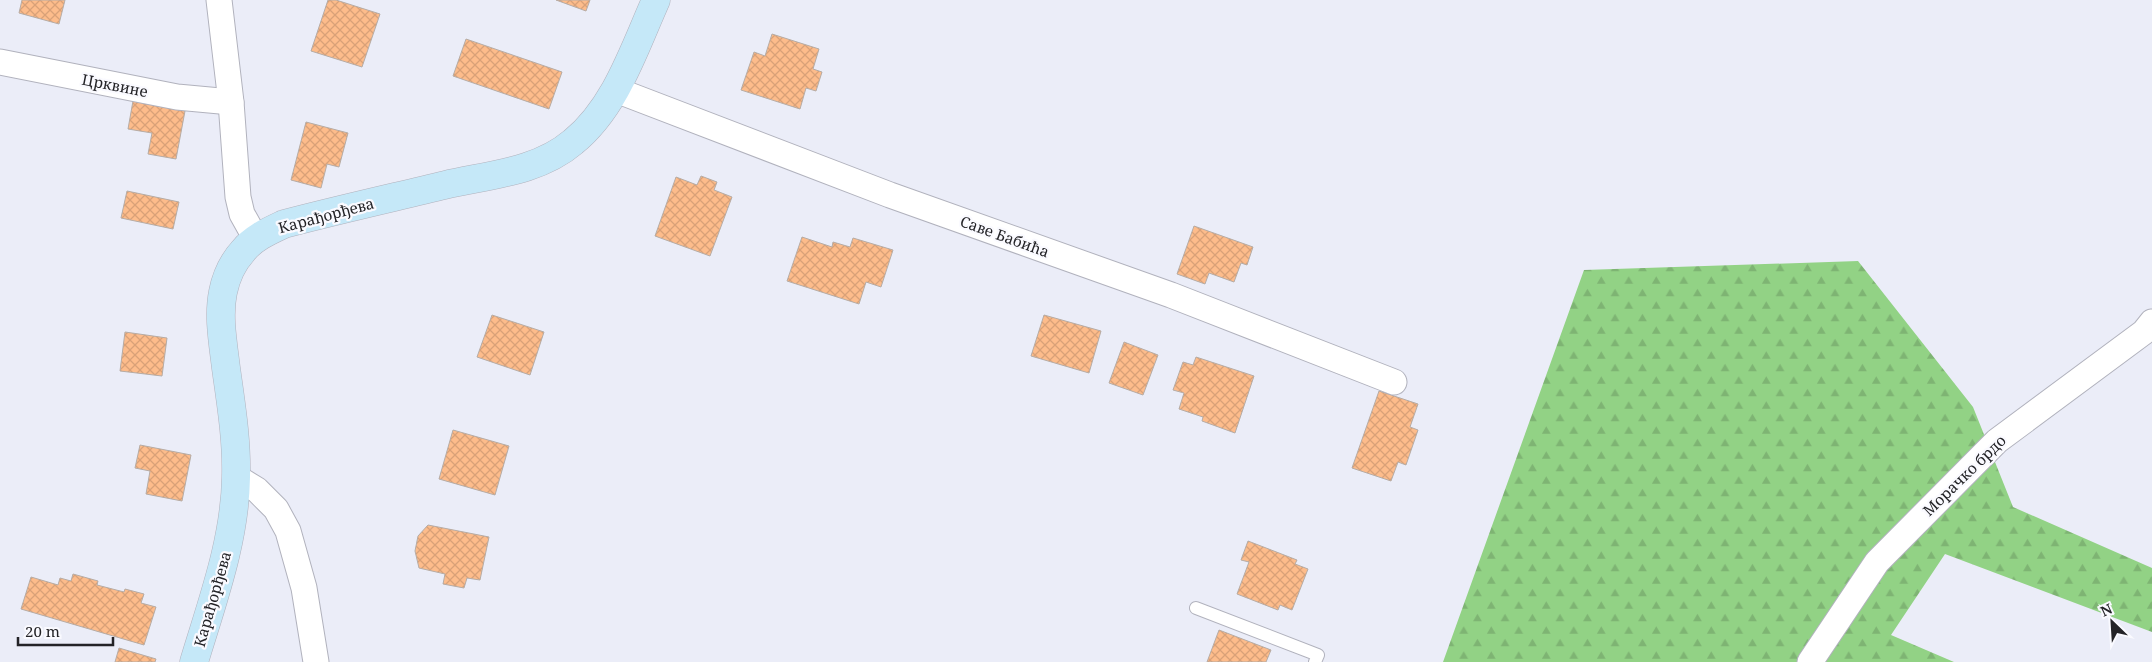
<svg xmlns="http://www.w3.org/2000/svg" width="2152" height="662" viewBox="0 0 2152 662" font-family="'Noto Serif',serif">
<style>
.forest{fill:url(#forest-firs)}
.building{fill:url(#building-cross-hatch);stroke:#b6aca5}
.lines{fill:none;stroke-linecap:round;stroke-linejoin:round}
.lane-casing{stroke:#b1b2bd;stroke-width:14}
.street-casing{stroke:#b1b2bd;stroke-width:27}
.secondary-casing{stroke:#b1b2bd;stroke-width:29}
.lane{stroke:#fff;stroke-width:12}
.street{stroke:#fff;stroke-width:25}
.secondary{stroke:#c5e8f8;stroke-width:28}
.labels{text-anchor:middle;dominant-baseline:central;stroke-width:4.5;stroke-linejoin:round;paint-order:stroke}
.street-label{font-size:15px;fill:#232327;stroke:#fafaff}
</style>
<defs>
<pattern id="forest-firs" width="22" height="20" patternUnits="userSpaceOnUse" patternTransform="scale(1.25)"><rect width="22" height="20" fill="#92d285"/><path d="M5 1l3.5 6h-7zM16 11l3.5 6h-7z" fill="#7eb473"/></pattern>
<pattern id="building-cross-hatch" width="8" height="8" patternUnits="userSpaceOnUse" patternTransform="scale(1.25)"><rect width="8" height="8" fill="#fdbc8b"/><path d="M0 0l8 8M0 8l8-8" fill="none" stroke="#d9a178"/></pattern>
</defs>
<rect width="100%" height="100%" fill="#ebedf8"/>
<!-- forest -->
<polygon class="forest" points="1858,261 1973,407 2013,507 2152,568 2152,632 1945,554 1891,635 1954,662 1443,662 1584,270"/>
<!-- building -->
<g class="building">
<polygon points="22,0 65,0 59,24 19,13"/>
<polygon points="328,0 336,0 380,14 362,67 311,51"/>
<polygon points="556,0 590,0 586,11"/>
<polygon points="772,34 819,49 813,69 822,72 816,91 806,88 800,109 741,90 754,52 765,56"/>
<polygon points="466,39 562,72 549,109 453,76"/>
<polygon points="133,101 185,111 176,159 148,154 152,133 128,129"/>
<polygon points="306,122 348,133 339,167 327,164 321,188 291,180"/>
<polygon points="701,176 717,182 714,190 732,197 710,256 655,236 676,177 697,185"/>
<polygon points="127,191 179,202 173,229 121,218"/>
<polygon points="1194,226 1253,247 1247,265 1241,263 1234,282 1209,273 1205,284 1177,274"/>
<polygon points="802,237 832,247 833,242 850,247 853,238 893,250 881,287 866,282 859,304 787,281"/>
<polygon points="492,315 544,332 530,375 477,357"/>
<polygon points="1044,315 1101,331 1089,373 1031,356"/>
<polygon points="125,332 167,338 162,376 120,371"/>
<polygon points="1124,342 1158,355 1143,395 1109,383"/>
<polygon points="1196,357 1254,376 1235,433 1202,421 1203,417 1179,409 1184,393 1173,390 1183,362 1193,365"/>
<polygon points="1379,391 1418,404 1410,427 1418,430 1406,465 1398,462 1391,481 1352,468"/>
<polygon points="453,430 509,446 495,495 439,479"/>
<polygon points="140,445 191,455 182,501 146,494 150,471 135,468"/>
<polygon points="428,525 489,537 480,580 467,578 464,588 443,584 445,574 419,568 415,551 418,536"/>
<polygon points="1248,541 1297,560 1295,564 1308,569 1292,610 1280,605 1278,610 1237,594 1249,562 1241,560"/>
<polygon points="73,574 98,581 97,585 124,592 125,589 144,594 141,603 156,607 144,645 21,609 31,577 58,585 60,578 71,581"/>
<polygon points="1219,630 1271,650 1266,662 1207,662"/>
<polygon points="119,648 156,659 155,662 115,662"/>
</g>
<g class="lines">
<defs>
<polyline id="lane" points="1196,608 1318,655 1315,662"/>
<g id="street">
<polyline points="219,0 231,102 238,197 242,214 256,239"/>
<polyline points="0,62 177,97 231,102"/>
<polyline points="616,90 890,195 1171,295 1394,382"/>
<polyline points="236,477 257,490 276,509 288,531 304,588 316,662"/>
<polyline points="1810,662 1877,562 1997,441 2144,332 2152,322"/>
</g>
<path id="secondary" d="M 194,662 C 212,602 235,541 236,477 C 237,440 231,404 226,368 C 223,343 218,316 223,292 C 226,277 233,262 243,251 C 253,238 269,231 284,224 C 337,210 391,198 445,185 C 488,175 538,172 573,142 C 616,107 634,49 656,0"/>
</defs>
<!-- lane casing -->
<use href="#lane" class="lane-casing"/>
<!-- street casing -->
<use href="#street" class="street-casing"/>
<!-- secondary casing -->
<use href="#secondary" class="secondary-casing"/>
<!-- lane -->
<use href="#lane" class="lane"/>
<!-- street -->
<use href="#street" class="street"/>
<!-- secondary -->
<use href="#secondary" class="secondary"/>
</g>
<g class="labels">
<!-- street labels -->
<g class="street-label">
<text transform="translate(115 85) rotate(11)">Црквине</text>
<text transform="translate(326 215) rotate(-15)">Карађорђева</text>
<text transform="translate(1005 236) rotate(20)">Саве Бабића</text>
<text transform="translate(1964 475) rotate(-44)">Морачко брдо</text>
<text transform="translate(212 599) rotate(-74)">Карађорђева</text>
</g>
</g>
<!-- north arrow -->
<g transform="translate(2112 622) rotate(335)" stroke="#fafaff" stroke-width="4" paint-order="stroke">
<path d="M0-4L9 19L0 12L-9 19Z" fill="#232327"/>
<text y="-8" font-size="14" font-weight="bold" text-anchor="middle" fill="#232327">N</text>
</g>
<!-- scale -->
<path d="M18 637v8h95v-8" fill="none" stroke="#232327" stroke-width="2.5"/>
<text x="25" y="637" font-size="15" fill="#232327" stroke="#fafaff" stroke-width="4" paint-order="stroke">20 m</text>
</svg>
